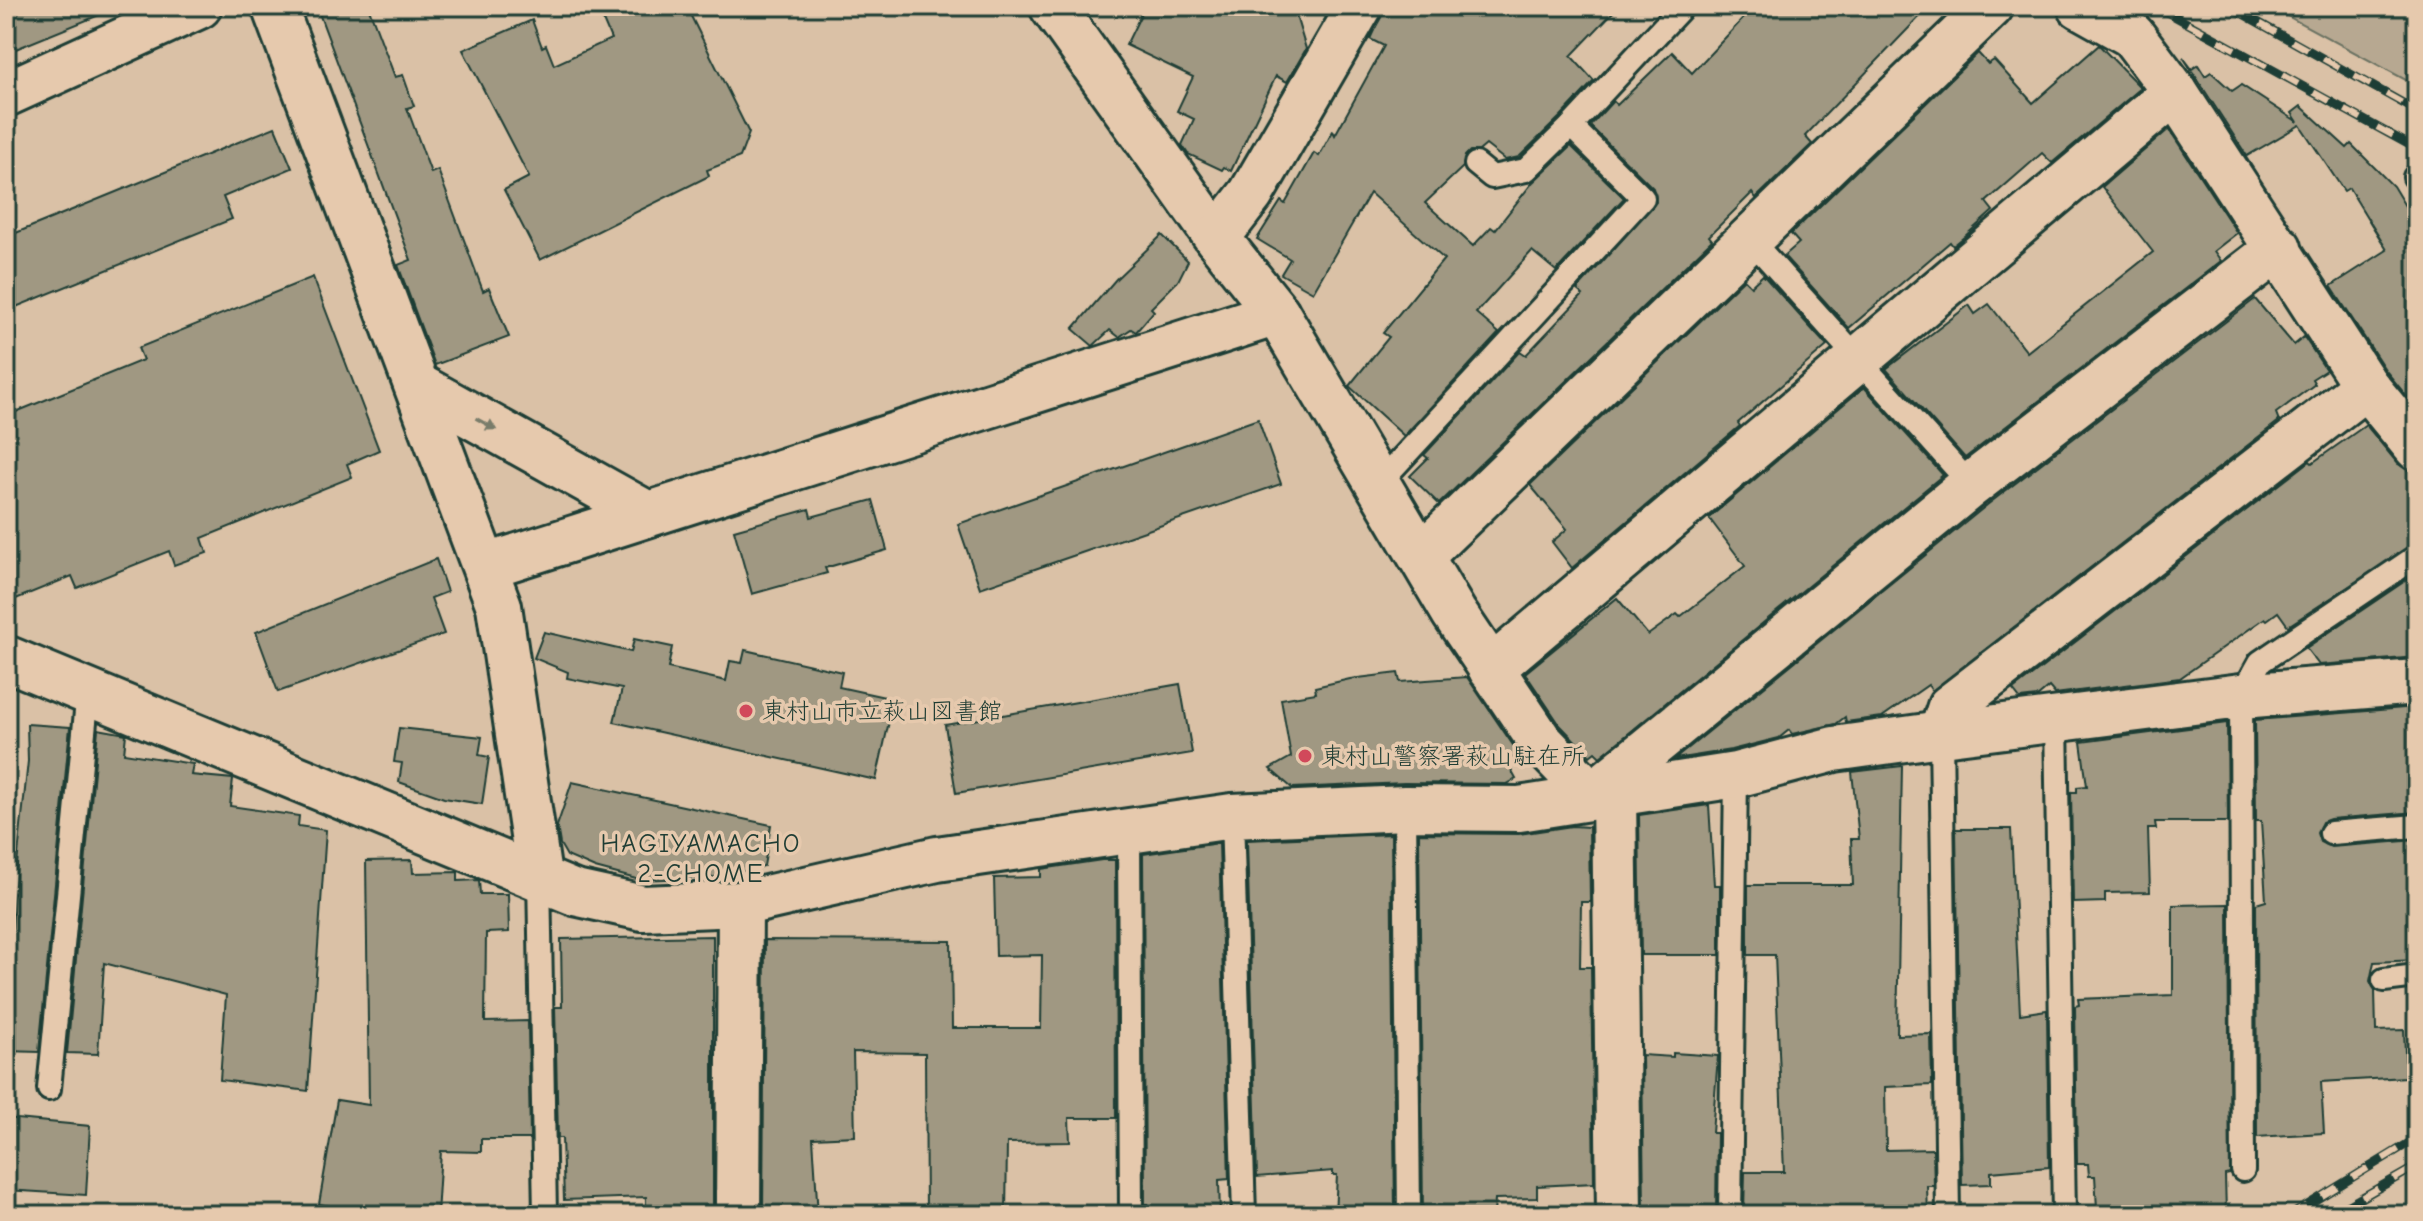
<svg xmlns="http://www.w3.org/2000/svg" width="2423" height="1221" viewBox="0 0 2423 1221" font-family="'Comic Neue','Klee One',sans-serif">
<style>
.green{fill:#b7a891;stroke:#6b7262;stroke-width:2}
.building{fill:#a09882;stroke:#1f3d34;stroke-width:2}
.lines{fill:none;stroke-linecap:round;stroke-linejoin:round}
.service-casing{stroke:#1f3d34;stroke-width:28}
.minor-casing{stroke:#1f3d34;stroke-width:50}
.service{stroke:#e6c9ad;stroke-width:22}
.minor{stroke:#e6c9ad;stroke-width:44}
.rail-casing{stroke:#1f3d34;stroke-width:9}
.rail{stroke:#e6c9ad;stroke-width:6;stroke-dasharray:18;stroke-linecap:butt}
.oneway{fill:#797c6a}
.poi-dot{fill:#d1495b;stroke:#e6c9ad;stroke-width:3}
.labels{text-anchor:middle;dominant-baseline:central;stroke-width:7;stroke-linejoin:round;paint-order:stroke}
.poi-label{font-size:24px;fill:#1f3d34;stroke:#e6c9ad;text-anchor:start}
.neighbourhood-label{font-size:26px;letter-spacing:2px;fill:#1f3d34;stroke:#e6c9ad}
</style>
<rect width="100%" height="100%" fill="#dac1a6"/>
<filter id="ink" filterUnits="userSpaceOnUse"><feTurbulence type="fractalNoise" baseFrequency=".0125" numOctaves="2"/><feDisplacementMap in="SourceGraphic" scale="16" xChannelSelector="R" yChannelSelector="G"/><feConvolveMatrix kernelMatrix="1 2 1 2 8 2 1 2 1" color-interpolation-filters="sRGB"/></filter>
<g filter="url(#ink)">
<!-- green -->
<polygon class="green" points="2269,6 2417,6 2417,86"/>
<!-- building -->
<g class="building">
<polygon points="6,6 118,6 119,7 6,53"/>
<polygon points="339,6 368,6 395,77 403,75 414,106 407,108 431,173 438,170 483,291 489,288 509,337 435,365 398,265 411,260 319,13"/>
<polygon points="597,6 686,6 749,133 740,157 707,170 709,176 540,260 504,190 529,177 463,50 532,20 542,47 546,45 554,65 611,39"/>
<polygon points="1145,6 1293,6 1306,49 1287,82 1276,76 1231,171 1224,167 1222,170 1188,154 1182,145 1194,119 1177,111 1193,77 1126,45"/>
<polygon points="1306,6 1331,6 1325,16"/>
<polygon points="1385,6 1619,6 1571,56 1594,81 1561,116 1519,157 1505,160 1486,145 1479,151 1470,151 1465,156 1463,167 1425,203 1473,246 1491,227 1495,230 1533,182 1571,146 1624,198 1556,271 1532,251 1476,313 1499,333 1404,436 1349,386 1389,337 1383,333 1444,259 1370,193 1313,292 1281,274 1290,259 1257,239 1281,201 1285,204 1314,153 1319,156 1333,131 1335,135 1384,46 1370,39"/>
<polygon points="1755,6 1930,6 1805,136 1812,144 1756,198 1752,193 1709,236 1712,240 1439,504 1410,476 1428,458 1424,455 1520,351 1526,355 1583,295 1577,290 1656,202 1653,188 1590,126 1613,101 1617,105 1672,52 1692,73"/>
<polygon points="2099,45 2141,88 2052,163 2042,153 1986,202 1993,211 1964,237 1953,246 1950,242 1849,328 1784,256 1799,243 1791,234 1978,53 1988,64 1994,60 2033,103"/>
<polygon points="2183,57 2192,69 2198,65 2205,76 2211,72 2232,91 2241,85 2298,122 2292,113 2301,106 2347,148 2351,144 2393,186 2417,226 2417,409 2386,371 2331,286 2387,250 2349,188 2344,191 2300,125 2247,156"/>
<polygon points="275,127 292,168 223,197 232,219 6,311 6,237"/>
<polygon points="2169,129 2237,233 2214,251 2221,261 1965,458 1886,369 1969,305 1975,314 1989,304 2027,352 2153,252 2102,187"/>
<polygon points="1162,235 1188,261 1178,281 1151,308 1154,311 1136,332 1131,329 1119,337 1110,330 1093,346 1073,329 1116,279"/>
<polygon points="1763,275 1827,346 1738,423 1740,426 1572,568 1552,542 1567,529 1530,485 1744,279 1751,286"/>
<polygon points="313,277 379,450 347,464 352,477 202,538 207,553 174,565 169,551 77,588 72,576 6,603 6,416 143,360 138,348"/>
<polygon points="2255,299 2294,345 2304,337 2326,370 2312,379 2315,384 2276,413 2279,421 1932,691 1928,685 1882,717 1846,722 1845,717 1836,724 1792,734 1789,730 1779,738 1731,750 1675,759 1987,505"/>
<polygon points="1864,387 1943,475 1600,757 1595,752 1590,756 1560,725 1525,673 1617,598 1648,635 1677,614 1680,617 1745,566 1709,518"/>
<polygon points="1258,419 1281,484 980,588 958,524"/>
<polygon points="2366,425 2398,464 2417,472 2417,542 2288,626 2278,612 2267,620 2265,618 2180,678 2055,694 2049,687 2037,697 2020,699 2013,690 2310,461 2312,463"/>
<polygon points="873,500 887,550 825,568 827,573 752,594 734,530 809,509 811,517"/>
<polygon points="436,559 447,592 431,598 444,634 278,692 256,632"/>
<polygon points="2417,573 2417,657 2319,665 2306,648"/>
<polygon points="544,632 631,652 634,639 672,647 668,668 726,681 730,661 742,663 745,650 842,672 839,687 894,699 876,780 614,722 622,689 567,678 568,672 534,658"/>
<polygon points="1398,673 1400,682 1467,677 1519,754 1506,761 1516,779 1507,784 1404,783 1292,788 1270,769 1291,757 1281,699 1316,693 1315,687 1350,679"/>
<polygon points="1180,684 1192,753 956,793 945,725"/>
<polygon points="2417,707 2417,812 2330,819 2322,822 2317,833 2320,842 2331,847 2417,840 2417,960 2374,962 2370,981 2375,990 2376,1031 2404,1030 2406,1077 2321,1082 2324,1133 2257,1137 2256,904 2266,901 2261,821 2256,821 2255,720"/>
<polygon points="2227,723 2228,822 2155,822 2156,829 2148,829 2150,892 2105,893 2105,902 2073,903 2071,792 2077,792 2077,787 2087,786 2081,742"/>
<polygon points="27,724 70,727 39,1052 6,1051 14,893 28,761"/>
<polygon points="399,728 482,737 479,755 489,757 482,804 444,798 399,782 402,763 394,762"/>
<polygon points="98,729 126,734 124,753 193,764 191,775 233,779 230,806 299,816 298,826 326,830 308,1091 220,1080 226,995 104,963 98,1054 67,1053"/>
<polygon points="1902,766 1897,1035 1931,1034 1932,1085 1885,1087 1886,1150 1933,1149 1934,1186 1927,1186 1928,1215 1744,1213 1745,1172 1784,1172 1775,955 1748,955 1748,885 1853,885 1851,839 1859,839 1852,772"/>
<polygon points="572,782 771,825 764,866 719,877 640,880 595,868 567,856 560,844 557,826"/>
<polygon points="1709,805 1714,885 1720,885 1720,955 1641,955 1639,815"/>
<polygon points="1572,826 1589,827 1590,902 1581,902 1580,967 1591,967 1594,1183 1537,1186 1537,1198 1495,1199 1494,1215 1423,1215 1419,833 1519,834"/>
<polygon points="1956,829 2011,829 2020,1014 2047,1010 2049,1167 1991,1172 1991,1184 1962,1185"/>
<polygon points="1391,834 1395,1215 1335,1215 1337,1175 1333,1175 1333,1171 1257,1177 1247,840"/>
<polygon points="1219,843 1229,1179 1219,1180 1220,1215 1148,1215 1148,1204 1145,1204 1143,854"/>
<polygon points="412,860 413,873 458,872 458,881 479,880 480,894 508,894 509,932 486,933 485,1022 528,1021 530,1139 481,1139 481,1152 441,1151 437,1215 348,1215 348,1209 319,1204 337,1100 369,1105 366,861"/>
<polygon points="1102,860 1115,860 1116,1118 1069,1118 1070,1142 1007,1143 1006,1215 926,1215 925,1053 853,1052 855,1136 813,1138 818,1215 763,1215 765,940 951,941 952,1028 1041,1028 1042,955 996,956 994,878 1041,877 1041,869"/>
<polygon points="2228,904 2230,1174 2225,1175 2226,1213 2127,1215 2126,1206 2097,1208 2095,1176 2089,1176 2088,1164 2077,1164 2075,1006 2079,1005 2078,999 2173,995 2173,905"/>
<polygon points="713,936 713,1212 646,1213 646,1197 564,1200 562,1138 558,1138 555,1007 562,1007 561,939"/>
<polygon points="1673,1053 1718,1056 1712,1133 1717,1133 1716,1212 1644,1210 1642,1055 1673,1057"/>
<polygon points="6,1118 90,1126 86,1195 6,1190"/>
</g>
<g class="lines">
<defs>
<g id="service">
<polyline points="1476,164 1492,177 1526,170 1571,126"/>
<polyline points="2415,177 2417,178"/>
<polyline points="1750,239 1971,485"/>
<polyline points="1380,482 1643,198 1571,126 1683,6"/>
<polyline points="2056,719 2064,1215"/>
<polyline points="1941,734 1948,1215"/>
<polyline points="1405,808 1409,1215"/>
<polyline points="1232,816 1244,1215"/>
<polyline points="1129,830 1131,1215"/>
<polyline points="2331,833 2417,826"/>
<polyline points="539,876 545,1215"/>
<polyline points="2384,980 2417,976"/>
<polyline points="49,1089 88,691"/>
<polyline points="2243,1170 2241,696 2260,662 2417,556"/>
<polyline points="1730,1215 1736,775"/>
</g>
<g id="minor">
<polyline points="274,6 499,606 539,876"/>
<polyline points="1052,6 1217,238 1277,313 1454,613 1540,741 1592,795"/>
<polyline points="2080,6 2132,35 2175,92 2366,386 2417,448"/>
<polyline points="6,94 199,6"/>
<polyline points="1217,238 1251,194 1360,6"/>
<polyline points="418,386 646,513"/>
<polyline points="1422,555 1991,6"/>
<polyline points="487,566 1277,313"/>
<polyline points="6,658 575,893 643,908 740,904 937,859 1232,816 1405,808 1519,809 1736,775 1834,749 1941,734 2241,696 2417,682"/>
<polyline points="1491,669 2175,92"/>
<polyline points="1941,734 1950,707 2366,386"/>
<polyline points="1614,792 1619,1215"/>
<polyline points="1592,795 1971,485 2279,248"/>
<polyline points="738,1215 740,904"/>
</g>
</defs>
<!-- service casing -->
<use href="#service" class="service-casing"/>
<!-- minor casing -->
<use href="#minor" class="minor-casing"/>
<!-- service -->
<use href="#service" class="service"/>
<!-- minor -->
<use href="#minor" class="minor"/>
<defs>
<g id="rail">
<polyline points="2156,6 2417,149"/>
<polyline points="2229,6 2417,111"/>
<polyline points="2291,1215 2417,1138"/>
<polyline points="2331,1215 2417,1166"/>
</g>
</defs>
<!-- rail casing -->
<use href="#rail" class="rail-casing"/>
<!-- rail -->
<use href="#rail" class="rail"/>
</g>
<!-- one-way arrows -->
<defs><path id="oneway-solid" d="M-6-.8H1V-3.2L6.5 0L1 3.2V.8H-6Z" transform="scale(2)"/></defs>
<use class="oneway" href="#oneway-solid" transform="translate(486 424) rotate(29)"/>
</g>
<!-- markers -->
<g class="poi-dot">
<circle cx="746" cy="711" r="8"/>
<circle cx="1305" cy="756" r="8"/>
</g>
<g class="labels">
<!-- poi labels -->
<g class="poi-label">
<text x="762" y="711">東村山市立萩山図書館</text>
<text x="1321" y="756">東村山警察署萩山駐在所</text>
</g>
<!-- neighbourhood labels -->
<g class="neighbourhood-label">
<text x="701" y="844">HAGIYAMACHO<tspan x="701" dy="30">2-CHOME</tspan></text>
</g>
</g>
<!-- margin -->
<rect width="2423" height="1221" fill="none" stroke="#e6c9ad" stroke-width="32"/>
<rect x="16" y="16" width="2391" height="1189" fill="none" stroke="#1f3d34" stroke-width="3" filter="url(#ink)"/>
</svg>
